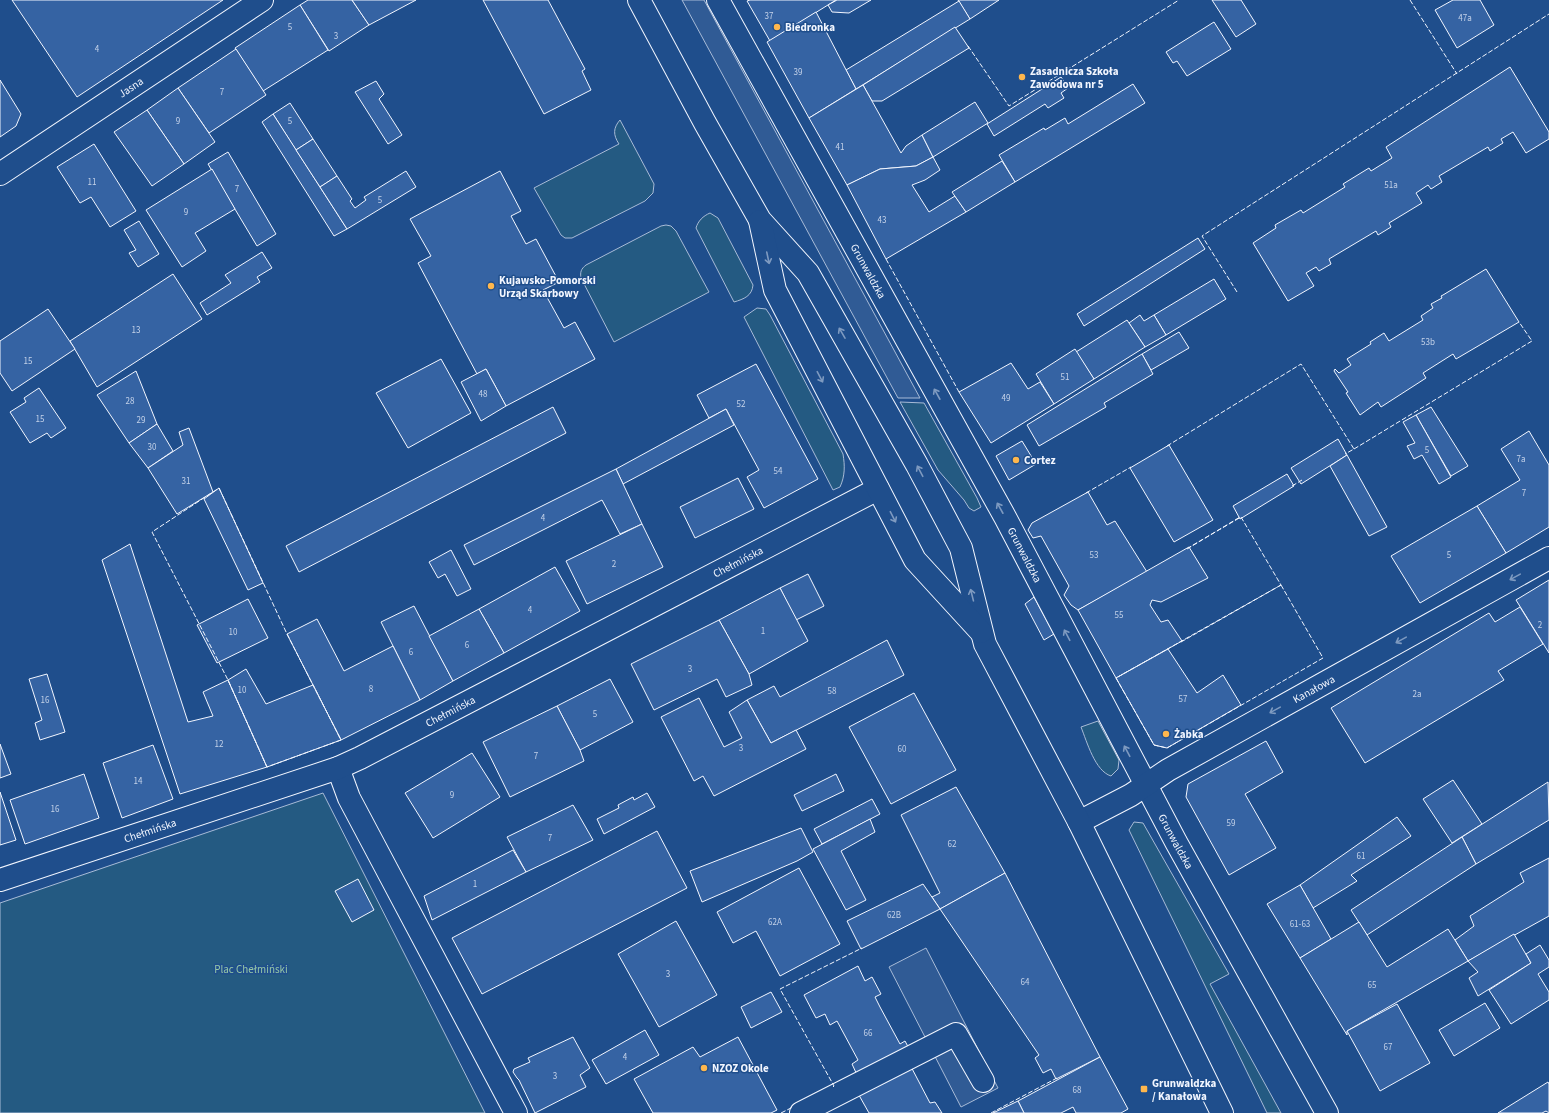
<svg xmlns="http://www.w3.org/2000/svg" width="1549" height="1113" viewBox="0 0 1549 1113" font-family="'Source Sans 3',sans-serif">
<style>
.green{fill:#245a82;stroke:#a8bbd7}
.parking{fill:#305b95;stroke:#a8bbd7}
.building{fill:#3563a3;stroke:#f2f6ff}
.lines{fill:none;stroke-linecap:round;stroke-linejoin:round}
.minor-casing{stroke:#f2f6ff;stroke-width:24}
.secondary-casing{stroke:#f2f6ff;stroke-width:24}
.minor{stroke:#1f4e8c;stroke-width:22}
.secondary{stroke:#1f4e8c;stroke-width:22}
.fence{stroke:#f2f6ff;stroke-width:1;stroke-dasharray:5 2;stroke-linecap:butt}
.oneway{stroke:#7e9ac0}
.poi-dot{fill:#ffb74d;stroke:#1f4e8c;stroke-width:1.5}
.labels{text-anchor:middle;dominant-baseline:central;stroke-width:3;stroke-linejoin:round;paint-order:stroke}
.number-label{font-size:9px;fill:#c3d1e8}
.poi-label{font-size:11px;font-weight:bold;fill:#f2f6ff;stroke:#1f4e8c;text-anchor:start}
.street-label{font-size:11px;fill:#f2f6ff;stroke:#1f4e8c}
.park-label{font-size:11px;fill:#97c8a6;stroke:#1f4e8c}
</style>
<rect width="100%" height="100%" fill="#1f4e8c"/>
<!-- green -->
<g class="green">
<path d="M 620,120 L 654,184 L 653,193 L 645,201 L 572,238 L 565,238 L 561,235 L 534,188 L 619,144 C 613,135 613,128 620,120 Z"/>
<path d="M 710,213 L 718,218 L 753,285 C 752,296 744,299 734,302 L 696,228 C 698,221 703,216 710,213 Z"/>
<path d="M 666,225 L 671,226 L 676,231 L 709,292 L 614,342 L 581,278 C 580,272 581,269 586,265 L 661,226 Z"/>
<path d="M 757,308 L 766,309 L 770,315 L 843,454 C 845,466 845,476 840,487 L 833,490 L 744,317 Z"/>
<polygon points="900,402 924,403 977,498 981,507 974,511 969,508 964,500 938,470"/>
<path d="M 1098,721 L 1119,760 L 1118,769 L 1111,776 C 1095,771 1087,742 1081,727 Z"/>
<polygon points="323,793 485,1113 0,1113 0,903"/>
<polygon points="1134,822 1143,823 1229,974 1210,984 1281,1113 1267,1113 1129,830"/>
</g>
<!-- parking -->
<g class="parking">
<polygon points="682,0 704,0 920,398 898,398"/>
<polygon points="926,948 998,1088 961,1107 889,967"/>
</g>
<!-- building -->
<g class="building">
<polygon points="12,0 223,0 77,97"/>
<polygon points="308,0 352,0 369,25 329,51 300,5"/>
<polygon points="352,0 416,0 369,25"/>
<polygon points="483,0 548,0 585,69 582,71 591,90 544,114"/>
<polygon points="750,0 836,0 770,41 747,1"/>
<polygon points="837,0 871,0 849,13 832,12 828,5"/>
<polygon points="958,0 999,0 970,19"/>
<polygon points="1212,0 1241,0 1256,24 1236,37"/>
<polygon points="1453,0 1480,0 1494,25 1457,48 1435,10"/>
<polygon points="959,1 970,19 856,89 846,70"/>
<polygon points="300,5 328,50 263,91 235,48"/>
<polygon points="816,12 856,89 809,118 767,42"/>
<polygon points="1214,22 1231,49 1187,76 1177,61 1173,63 1166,52"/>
<polygon points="955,27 969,48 882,101 872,101 863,85"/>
<polygon points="236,49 266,95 209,133 178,88"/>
<polygon points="1510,67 1549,132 1549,139 1526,153 1513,132 1501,139 1503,143 1490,151 1488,147 1439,176 1442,182 1431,189 1428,185 1416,193 1422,203 1389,223 1391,227 1378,235 1376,231 1329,259 1331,264 1319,271 1316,267 1306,273 1314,286 1288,301 1253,243 1276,228 1275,225 1301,210 1303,213 1345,187 1343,184 1369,168 1371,171 1392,158 1386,147"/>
<polygon points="1061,77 1068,88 1061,93 1064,98 1048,108 1045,104 994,136 987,124"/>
<polygon points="0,80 21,114 16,126 0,137"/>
<polygon points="376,81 384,94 379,99 402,135 388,144 355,92"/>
<polygon points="1133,84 1145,103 1015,182 999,155 1044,128 1045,130 1065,118 1068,124"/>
<polygon points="863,85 901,153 906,146 922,135 933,157 916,166 880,169 847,185 809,118"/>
<polygon points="178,88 215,142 184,164 147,110"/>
<polygon points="975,102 988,123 933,157 922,135"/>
<polygon points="290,103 313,139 296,150 273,114"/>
<polygon points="147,110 184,164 152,186 114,132"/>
<polygon points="273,114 347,229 334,236 262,122"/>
<polygon points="313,139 337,176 320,187 296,150"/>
<polygon points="94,144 136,211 110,227 91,197 80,203 57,167"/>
<polygon points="228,152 276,234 257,246 208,164"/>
<polygon points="933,157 940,170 925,180 912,185 929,212 955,196 966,212 886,259 847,185 880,169 916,166"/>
<polygon points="1002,161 1015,182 966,212 952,192"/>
<polygon points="212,169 235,209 195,233 206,251 182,267 146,210"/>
<polygon points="406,171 416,187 347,229 320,187 337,176 352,199 350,201 355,208 366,200 364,197"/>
<polygon points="500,171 521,211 511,216 526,244 536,239 559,282 543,290 564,328 575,322 595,359 506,406 486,369 477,374 418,263 431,256 410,219"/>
<polygon points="139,221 159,254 138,267 129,253 136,250 124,230"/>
<polygon points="1198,238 1205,249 1084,326 1077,314"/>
<polygon points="262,252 272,268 257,277 260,282 207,315 200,303 231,283 225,275"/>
<polygon points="1486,269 1519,322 1456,359 1453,354 1423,373 1426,378 1381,407 1378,402 1360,415 1346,393 1348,392 1334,371 1335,369 1339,373 1351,365 1347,359 1371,344 1370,342 1384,333 1389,341 1423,320 1421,316 1433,308 1431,304 1442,298 1441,296 1443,295"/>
<polygon points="173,274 202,319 97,387 70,341"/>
<polygon points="1214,279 1226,299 1166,335 1154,315"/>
<polygon points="48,309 75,349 12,391 0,373 0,341"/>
<polygon points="1140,315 1144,321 1154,315 1166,335 1145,347 1129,323"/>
<polygon points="1127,320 1145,347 1094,379 1076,352"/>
<polygon points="1179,332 1189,348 1151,370 1142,354"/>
<polygon points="1075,349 1094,379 1054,404 1036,374"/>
<polygon points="1142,354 1153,374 1104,403 1106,407 1039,446 1027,425"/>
<polygon points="441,359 471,413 408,448 376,393"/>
<polygon points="1011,363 1028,389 1040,382 1054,404 991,443 959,392"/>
<polygon points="756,364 818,479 764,508 747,477 759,470 726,409 709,418 697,395"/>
<polygon points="486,369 506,406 481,421 461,382"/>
<polygon points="136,371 157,424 129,443 97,395"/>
<polygon points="39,388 66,428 51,438 47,433 30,443 10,412 26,402 24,398"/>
<polygon points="553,407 566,433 299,572 286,546"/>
<polygon points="1431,407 1468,466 1451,476 1416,415"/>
<polygon points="726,409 734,425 623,484 616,469"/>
<polygon points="1416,415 1451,477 1439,484 1422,455 1414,459 1407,446 1415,443 1403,422"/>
<polygon points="157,424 173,451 148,468 129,443"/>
<polygon points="189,428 213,492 177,514 148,468 183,445 179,432"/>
<polygon points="1529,431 1549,465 1549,527 1506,553 1477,506 1520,480 1501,449"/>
<polygon points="1338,439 1347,455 1301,484 1291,468"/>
<polygon points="1022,441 1036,464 1009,480 996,456"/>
<polygon points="1169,445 1213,520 1174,542 1130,468"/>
<polygon points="1347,455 1387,527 1369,536 1330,466"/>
<polygon points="616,469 642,524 620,534 602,500 474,565 464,545"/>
<polygon points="1287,474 1294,486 1240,519 1233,506"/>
<polygon points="738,478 754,509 695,538 680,507"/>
<polygon points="219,488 263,583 248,590 204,499"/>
<polygon points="1088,492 1107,525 1115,521 1147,572 1078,610 1071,605 1064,595 1069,586 1041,536 1033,538 1028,530 1032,523"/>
<polygon points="1477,506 1506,553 1420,603 1391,556"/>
<polygon points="642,524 663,567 587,604 566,561"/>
<polygon points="130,544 188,722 213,716 203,692 228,680 267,767 180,794 102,560"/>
<polygon points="1189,547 1208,578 1161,602 1152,600 1150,605 1161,622 1168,620 1182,641 1116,678 1078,610"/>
<polygon points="451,550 471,589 457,596 445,574 438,578 429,562"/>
<polygon points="555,567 580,611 504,653 479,609"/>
<polygon points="808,574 824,606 796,620 780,588"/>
<polygon points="1549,580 1549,653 1516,600"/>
<polygon points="780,588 808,641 749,674 719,620"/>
<polygon points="1034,597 1054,634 1044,640 1025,604"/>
<polygon points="248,599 268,638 217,663 197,625"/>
<polygon points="414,606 453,681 420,700 381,622"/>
<polygon points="1520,607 1543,644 1498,671 1504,680 1365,763 1331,708 1489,613 1495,622"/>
<polygon points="479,609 504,653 453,681 429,636"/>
<polygon points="317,619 344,671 393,646 420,700 341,740 287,634"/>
<polygon points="719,620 749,674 752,685 726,697 717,679 654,710 631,664"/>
<polygon points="887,640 904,675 771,743 747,700 774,686 780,697"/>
<polygon points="1168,649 1197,693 1223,675 1241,705 1167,748 1154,745 1116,678"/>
<polygon points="246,669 266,704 313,685 341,740 267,767 228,680"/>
<polygon points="47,674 65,732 40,740 35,723 42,720 29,679"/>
<polygon points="610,679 633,722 580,750 557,706"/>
<polygon points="914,693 956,770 891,804 849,727"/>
<polygon points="699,698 724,747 742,738 729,712 747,700 771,743 796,730 806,749 714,796 703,776 694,781 661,717"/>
<polygon points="557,706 580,750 584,761 510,797 483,742"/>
<polygon points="1266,741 1283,772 1245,794 1276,848 1229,875 1186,797 1188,784"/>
<polygon points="0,744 11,774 0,778"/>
<polygon points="153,745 173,799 122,818 103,763"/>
<polygon points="472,753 500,797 433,838 405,793"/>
<polygon points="84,774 99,818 25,844 10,800"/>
<polygon points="836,774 844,791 802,811 794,795"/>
<polygon points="1453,780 1482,824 1452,843 1423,799"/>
<polygon points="1548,782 1549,820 1476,864 1462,837"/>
<polygon points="956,787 1005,873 940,909 932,897 940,893 901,815"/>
<polygon points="0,792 16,840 0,845"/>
<polygon points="647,793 655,807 604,834 597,819 619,808 618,805 633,797 634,800"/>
<polygon points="872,799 880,814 822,844 814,829"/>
<polygon points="573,805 593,840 526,872 507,837"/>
<polygon points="1397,817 1411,836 1351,875 1357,881 1313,908 1300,885"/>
<polygon points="870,819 875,832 841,851 866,900 846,910 813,849"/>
<polygon points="801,828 813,852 797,861 702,902 690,871"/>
<polygon points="657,831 687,888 482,994 452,938"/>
<polygon points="1462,837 1476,864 1367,935 1351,910"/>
<polygon points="513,850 526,872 432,920 424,896"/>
<polygon points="1549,858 1549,916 1468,961 1455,940 1474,926 1470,916 1524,882 1520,873"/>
<polygon points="799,868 840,944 780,976 756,931 733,943 717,912"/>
<polygon points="1005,873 1100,1057 1056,1079 1051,1069 1043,1073 1035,1058 1039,1055 940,909"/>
<polygon points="358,879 374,910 352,922 335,891"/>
<polygon points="923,884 940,909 861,949 847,921"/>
<polygon points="1300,885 1331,939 1300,958 1267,904"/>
<polygon points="676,921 717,995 659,1027 618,954"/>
<polygon points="1359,922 1387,967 1448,929 1468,961 1347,1031 1347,1035 1300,958"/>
<polygon points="1514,934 1531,963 1478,996 1469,978 1478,972 1468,961"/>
<polygon points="1540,945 1549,960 1549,967 1538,974 1549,992 1549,1000 1511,1024 1489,990 1531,963 1526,954"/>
<polygon points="858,966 865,981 872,977 881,994 875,997 880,1007 900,1044 905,1041 913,1056 907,1059 930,1103 935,1102 942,1113 869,1113 851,1081 858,1077 852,1064 858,1060 837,1021 830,1025 825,1014 816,1018 804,995"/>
<polygon points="771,992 782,1012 751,1028 741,1007"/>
<polygon points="1485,1003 1500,1028 1454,1056 1439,1030"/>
<polygon points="1397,1004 1430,1063 1380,1091 1347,1031"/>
<polygon points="645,1030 659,1055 606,1084 592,1060"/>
<polygon points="573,1037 590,1068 580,1075 586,1087 535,1113 519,1080 517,1078 513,1072 514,1069 530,1062 528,1058"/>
<polygon points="738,1037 777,1110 771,1113 653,1113 634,1079 693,1047 700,1057"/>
<polygon points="1100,1057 1128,1109 1121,1113 1076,1113 1073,1107 1061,1113 1024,1113 1018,1101"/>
<polygon points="1548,1082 1549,1084 1549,1113 1546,1111 1542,1113 1498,1113"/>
<polygon points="1018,1101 1024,1113 993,1113"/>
</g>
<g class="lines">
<defs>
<g id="minor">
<path id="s1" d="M 718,0 L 1005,517 L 1176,842 L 1327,1113"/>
<path id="s2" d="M 0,174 L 262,0"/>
<polyline points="338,768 349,798 516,1113"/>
<path id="s3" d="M 1079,822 L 1131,795 L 1168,770 L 1549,558"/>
<path id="s4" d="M 0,880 L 338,768 L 360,758 L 878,489"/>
<polyline points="801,1113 956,1034 983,1081"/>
</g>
<g id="secondary">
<polyline points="639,0 705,123 760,220 808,273 917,465 961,548 985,644 1079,822 1222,1113"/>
<polyline points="760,221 775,290 915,560 981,632"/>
</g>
</defs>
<!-- minor casing -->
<use href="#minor" class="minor-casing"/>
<!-- secondary casing -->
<use href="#secondary" class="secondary-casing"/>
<!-- minor -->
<use href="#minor" class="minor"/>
<!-- secondary -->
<use href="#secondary" class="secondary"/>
<!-- fence -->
<g class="fence">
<polyline points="1410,0 1457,74"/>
<polyline points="968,46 1009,106 1179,0"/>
<polyline points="886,259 959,392"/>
<polyline points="1237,292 1202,236 1549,14"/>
<polyline points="1167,446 1301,364 1354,449 1345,454"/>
<polyline points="1354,449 1532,341 1519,322"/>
<polyline points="1292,486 1302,480"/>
<polygon points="219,488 287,634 341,740 267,767 228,680 152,532"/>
<polyline points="1086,493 1131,467"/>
<polyline points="1187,549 1240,517"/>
<polygon points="1281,585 1323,658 1167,748 1154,745 1116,678"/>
<polyline points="1181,642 1281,585 1241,517 1188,548"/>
<polyline points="833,1087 834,1086 780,989 862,948"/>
<polyline points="781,1113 793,1107"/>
<polyline points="991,1113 1057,1078"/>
</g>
</g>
<!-- one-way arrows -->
<defs><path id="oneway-shaft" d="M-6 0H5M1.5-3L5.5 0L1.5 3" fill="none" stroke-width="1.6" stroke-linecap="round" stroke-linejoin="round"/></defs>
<g class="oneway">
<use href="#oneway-shaft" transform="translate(768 258) rotate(78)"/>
<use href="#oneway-shaft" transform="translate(842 333) rotate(-120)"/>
<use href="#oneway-shaft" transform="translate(820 377) rotate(62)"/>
<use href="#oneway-shaft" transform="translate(937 394) rotate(-119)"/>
<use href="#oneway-shaft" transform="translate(920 471) rotate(-118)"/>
<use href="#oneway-shaft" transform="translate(1000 508) rotate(-119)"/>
<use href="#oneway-shaft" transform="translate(893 517) rotate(63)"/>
<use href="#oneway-shaft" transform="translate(1515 577) rotate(151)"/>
<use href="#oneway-shaft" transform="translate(972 595) rotate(-104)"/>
<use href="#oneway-shaft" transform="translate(1067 635) rotate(-118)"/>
<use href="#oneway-shaft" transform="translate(1401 640) rotate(151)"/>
<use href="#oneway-shaft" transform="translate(1275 710) rotate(151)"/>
<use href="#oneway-shaft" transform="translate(1127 751) rotate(-118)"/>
</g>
<!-- markers -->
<g class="poi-dot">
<circle cx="777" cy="27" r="4"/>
<circle cx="1022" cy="77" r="4"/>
<circle cx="491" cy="286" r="4"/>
<circle cx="1016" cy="460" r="4"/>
<circle cx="1166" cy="734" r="4"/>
<circle cx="704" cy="1068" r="4"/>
<rect x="1140" y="1085" width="8" height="8" rx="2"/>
</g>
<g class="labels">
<!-- number labels -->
<g class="number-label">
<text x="769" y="16">37</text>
<text x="1465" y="18">47a</text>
<text x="290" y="27">5</text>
<text x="336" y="36">3</text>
<text x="97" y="49">4</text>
<text x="798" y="72">39</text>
<text x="222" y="92">7</text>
<text x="178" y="121">9</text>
<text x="290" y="121">5</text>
<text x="840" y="147">41</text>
<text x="92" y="182">11</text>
<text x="1391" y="185">51a</text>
<text x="237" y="189">7</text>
<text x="380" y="200">5</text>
<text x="186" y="212">9</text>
<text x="882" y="220">43</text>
<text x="136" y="330">13</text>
<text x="1428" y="342">53b</text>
<text x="28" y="361">15</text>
<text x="1065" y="377">51</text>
<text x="483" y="394">48</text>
<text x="1006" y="398">49</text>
<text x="130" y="401">28</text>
<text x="741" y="404">52</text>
<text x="40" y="419">15</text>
<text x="141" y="420">29</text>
<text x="152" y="447">30</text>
<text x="1427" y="450">5</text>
<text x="1521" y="459">7a</text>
<text x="778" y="471">54</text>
<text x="186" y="481">31</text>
<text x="1524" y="493">7</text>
<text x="543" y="518">4</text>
<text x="1094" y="555">53</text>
<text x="1449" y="555">5</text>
<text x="614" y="564">2</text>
<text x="530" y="610">4</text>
<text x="1119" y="615">55</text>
<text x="1540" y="625">2</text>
<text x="763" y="631">1</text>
<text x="233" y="632">10</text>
<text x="467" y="645">6</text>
<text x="411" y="652">6</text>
<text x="690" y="669">3</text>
<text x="371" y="689">8</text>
<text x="242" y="690">10</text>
<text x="832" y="691">58</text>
<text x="1417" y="694">2a</text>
<text x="1183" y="699">57</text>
<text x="45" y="700">16</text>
<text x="595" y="714">5</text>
<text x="219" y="744">12</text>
<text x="741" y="748">3</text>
<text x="902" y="749">60</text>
<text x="536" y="756">7</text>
<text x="138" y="781">14</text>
<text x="452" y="795">9</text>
<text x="55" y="809">16</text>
<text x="1231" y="823">59</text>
<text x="550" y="838">7</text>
<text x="952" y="844">62</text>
<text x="1361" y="856">61</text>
<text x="475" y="884">1</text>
<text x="894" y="915">62B</text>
<text x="775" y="922">62A</text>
<text x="1300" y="924">61-63</text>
<text x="668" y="974">3</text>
<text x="1025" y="982">64</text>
<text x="1372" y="985">65</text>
<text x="868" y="1033">66</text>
<text x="1388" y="1047">67</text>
<text x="625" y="1057">4</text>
<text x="555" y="1076">3</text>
<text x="1077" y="1090">68</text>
</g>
<!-- poi labels -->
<g class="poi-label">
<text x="785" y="27">Biedronka</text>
<text x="1030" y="71">Zasadnicza Szkoła<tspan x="1030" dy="13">Zawodowa nr 5</tspan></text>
<text x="499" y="280">Kujawsko-Pomorski<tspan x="499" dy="13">Urząd Skarbowy</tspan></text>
<text x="1024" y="460">Cortez</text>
<text x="1174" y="734">Żabka</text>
<text x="712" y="1068">NZOZ Okole</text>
<text x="1152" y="1083">Grunwaldzka<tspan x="1152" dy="13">/ Kanałowa</tspan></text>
</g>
<!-- street labels -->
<g class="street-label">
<text stroke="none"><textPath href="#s2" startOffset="157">Jasna</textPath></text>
<text stroke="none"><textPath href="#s1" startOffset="310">Grunwaldzka</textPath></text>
<text stroke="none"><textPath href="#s1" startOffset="634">Grunwaldzka</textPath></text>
<text stroke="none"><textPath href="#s4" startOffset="806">Chełmińska</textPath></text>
<text stroke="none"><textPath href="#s3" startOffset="270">Kanałowa</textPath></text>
<text stroke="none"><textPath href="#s4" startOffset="482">Chełmińska</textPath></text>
<text stroke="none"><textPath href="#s4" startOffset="158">Chełmińska</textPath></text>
<text stroke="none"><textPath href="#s1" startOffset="958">Grunwaldzka</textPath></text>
</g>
<!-- park labels -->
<g class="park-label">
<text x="251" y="969">Plac Chełmiński</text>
</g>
</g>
</svg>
